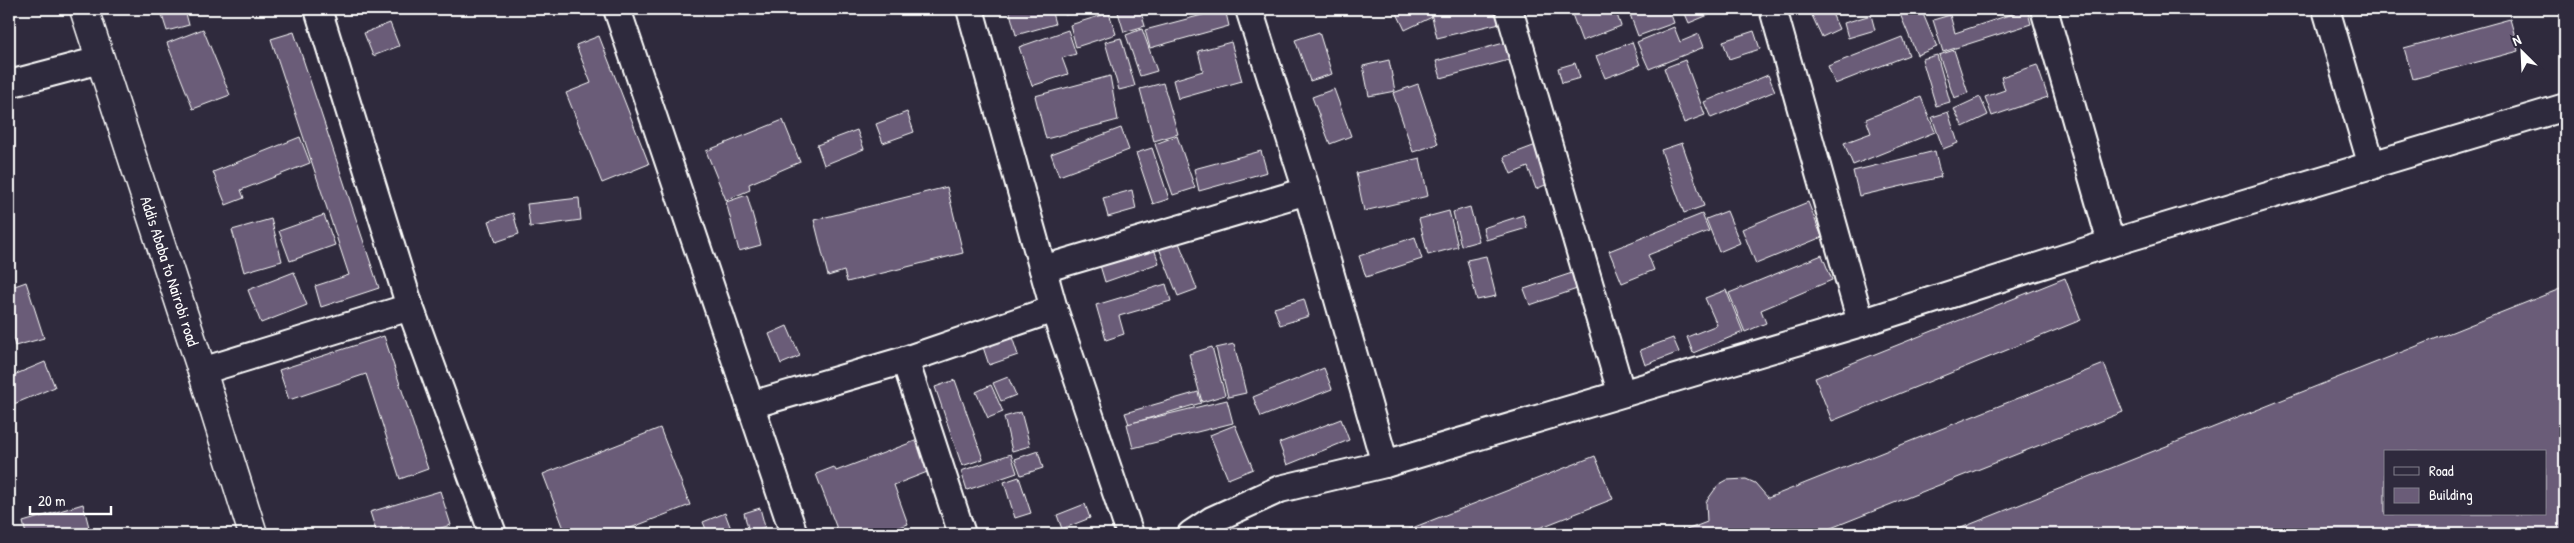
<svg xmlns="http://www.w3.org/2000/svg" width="2574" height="543" viewBox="0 0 2574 543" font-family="'Patrick Hand',sans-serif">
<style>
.building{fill:#6a5c78;stroke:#fff;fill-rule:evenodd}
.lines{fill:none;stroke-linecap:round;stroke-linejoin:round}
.minor-casing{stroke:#fff;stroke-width:30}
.highway-casing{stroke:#fff;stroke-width:31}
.minor{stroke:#2f2a3d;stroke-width:26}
.highway{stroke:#2f2a3d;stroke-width:28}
.labels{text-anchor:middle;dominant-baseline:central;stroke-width:4;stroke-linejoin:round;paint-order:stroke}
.street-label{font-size:16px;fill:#fff;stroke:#2f2a3d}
</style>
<rect width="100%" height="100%" fill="#2f2a3d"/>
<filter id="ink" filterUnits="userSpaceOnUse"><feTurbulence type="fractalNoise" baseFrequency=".02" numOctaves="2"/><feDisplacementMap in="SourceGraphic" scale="10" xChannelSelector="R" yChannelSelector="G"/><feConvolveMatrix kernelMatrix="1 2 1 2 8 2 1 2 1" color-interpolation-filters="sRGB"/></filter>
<g filter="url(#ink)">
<!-- building -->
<g class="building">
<polygon points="160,9 189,9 185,10 189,25 167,31"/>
<polygon points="1009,9 1051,9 1055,24 1016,35"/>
<polygon points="1064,9 1084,9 1085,11 1065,15"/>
<polygon points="1117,9 1140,9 1145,26 1124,32"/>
<polygon points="1225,9 1229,26 1150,48 1145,30"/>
<polygon points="1395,9 1428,9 1432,17 1405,30"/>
<polygon points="1430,9 1497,9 1500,23 1437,38"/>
<polygon points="1570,9 1615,9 1621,26 1582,41"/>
<polygon points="1628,9 1669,9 1674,23 1638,36"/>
<polygon points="1683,9 1723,9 1689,23"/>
<polygon points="1809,9 1830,9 1839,29 1822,37"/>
<polygon points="1884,9 1900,9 1886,14"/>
<polygon points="1912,9 1921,9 1937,47 1917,55 1900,14"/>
<polygon points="2027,9 2031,24 1943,52 1933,20 1950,15 1955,33"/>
<polygon points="1109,13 1116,34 1076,47 1070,25"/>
<polygon points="1871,15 1875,30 1848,38 1844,23"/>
<polygon points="2510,19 2519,51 2413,79 2404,48"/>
<polygon points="390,23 399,46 373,56 364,33"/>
<polygon points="1674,27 1680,42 1699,34 1704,47 1649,69 1637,42"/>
<polygon points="203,29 230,95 193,109 167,43"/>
<polygon points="1142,29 1157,71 1140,76 1126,35"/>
<polygon points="1068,30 1076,54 1062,58 1068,74 1032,86 1019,47"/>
<polygon points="1754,31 1760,49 1729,59 1723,41"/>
<polygon points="294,32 379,288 321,307 315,286 349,275 271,39"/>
<polygon points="1319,32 1332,74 1310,81 1295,40"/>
<polygon points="599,36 649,164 602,183 566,93 591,83 576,45"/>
<polygon points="1902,37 1909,55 1835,84 1828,66"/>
<polygon points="1121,38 1135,86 1119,90 1105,42"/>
<polygon points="1231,42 1242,81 1178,99 1173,80 1203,71 1198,51"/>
<polygon points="1632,42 1640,65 1605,78 1596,56"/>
<polygon points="1504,43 1509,60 1441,78 1436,61"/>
<polygon points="1954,50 1968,93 1954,98 1939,55"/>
<polygon points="1937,55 1950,102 1936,106 1922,59"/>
<polygon points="1389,60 1395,91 1369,96 1363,66"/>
<polygon points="1685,60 1705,115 1684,123 1664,68"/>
<polygon points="1575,63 1580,78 1562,83 1558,68"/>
<polygon points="2037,65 2048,97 1992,116 1985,97 2005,90 2001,77"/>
<polygon points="1768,75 1775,91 1711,118 1704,102"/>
<polygon points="1110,76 1118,120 1046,139 1035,96"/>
<polygon points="1163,83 1178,134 1154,141 1140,89"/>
<polygon points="1418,84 1438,144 1413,152 1393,93"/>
<polygon points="1334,89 1351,136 1330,144 1312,97"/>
<polygon points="1921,97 1935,132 1853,165 1844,143 1871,133 1866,119"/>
<polygon points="1980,97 1988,115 1963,127 1954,109"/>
<polygon points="907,112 914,132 883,143 876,124"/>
<polygon points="1948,112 1958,143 1943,149 1932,117"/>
<polygon points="783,120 800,162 749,184 750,190 726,200 706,151"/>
<polygon points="1121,128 1129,150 1059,176 1051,154"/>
<polygon points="857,130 864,149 824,165 817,145"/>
<polygon points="1177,136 1195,188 1173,195 1155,144"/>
<polygon points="300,137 310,163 241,190 244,198 226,205 213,172"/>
<polygon points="1682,143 1704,206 1684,213 1661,150"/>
<polygon points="1536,145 1550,183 1536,189 1528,167 1511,174 1504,157"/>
<polygon points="1152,148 1169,199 1153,204 1136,153"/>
<polygon points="1261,151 1267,172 1199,191 1194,169"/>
<polygon points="1935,151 1941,177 1859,196 1853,171"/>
<polygon points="1420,158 1428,196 1364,211 1356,173"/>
<polygon points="947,187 963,253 847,282 844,271 828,276 814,220"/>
<polygon points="1132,190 1136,209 1108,217 1103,198"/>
<polygon points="747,195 761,245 739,251 726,202"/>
<polygon points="579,198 581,220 530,227 527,204"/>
<polygon points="1808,202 1822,237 1756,264 1742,229"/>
<polygon points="1470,207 1479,241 1461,246 1453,212"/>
<polygon points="1449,211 1458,247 1428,255 1419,219"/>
<polygon points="1727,211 1740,243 1719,252 1706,219"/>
<polygon points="513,213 519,234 496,242 489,221"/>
<polygon points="1702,214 1709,231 1648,255 1654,270 1622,283 1609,251"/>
<polygon points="324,215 335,245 290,261 279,231"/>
<polygon points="1523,215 1527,228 1486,240 1483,228"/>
<polygon points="271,219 282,261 244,272 232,230"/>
<polygon points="1415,237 1422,259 1366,277 1359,256"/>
<polygon points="1178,240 1197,289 1178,296 1159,248"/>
<polygon points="1152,243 1159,263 1105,282 1099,262"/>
<polygon points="1822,255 1832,280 1761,310 1766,323 1745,332 1729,293"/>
<polygon points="1486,256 1496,296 1477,300 1467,260"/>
<polygon points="294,272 307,305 261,323 248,290"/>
<polygon points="1572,273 1577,289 1530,305 1524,289"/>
<polygon points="2065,278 2081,320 1832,421 1815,378"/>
<polygon points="26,282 44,338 15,346 9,326 9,288"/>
<polygon points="1166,284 1171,301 1119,316 1124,334 1106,340 1096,305"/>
<path d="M 2565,287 L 2565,534 L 1946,534 ZM 2385,452 L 2545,452 L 2545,514 L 2385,514 Z"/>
<polygon points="1726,290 1743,332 1693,353 1687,337 1717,325 1705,298"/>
<polygon points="1304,299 1309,316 1280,325 1274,308"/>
<polygon points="787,326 800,356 781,364 769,334"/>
<polygon points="384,336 428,469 400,479 366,374 289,400 279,370"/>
<polygon points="1012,337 1018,355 989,365 983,347"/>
<polygon points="1673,338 1679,352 1645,365 1640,350"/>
<polygon points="1234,344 1246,393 1228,397 1216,348"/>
<polygon points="1212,347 1225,395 1202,402 1189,354"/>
<polygon points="45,362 55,387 9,406 9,377"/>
<polygon points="2104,364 2123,412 1816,534 1676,534 1707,522 1706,502 1718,485 1727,480 1746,479 1755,483 1768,498"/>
<polygon points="1324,368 1332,389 1261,417 1253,397"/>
<polygon points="1008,377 1016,395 1001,401 993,383"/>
<polygon points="955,380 983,459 962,466 935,387"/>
<polygon points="991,385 1003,412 988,418 976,392"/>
<polygon points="1198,392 1201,403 1129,424 1125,413"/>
<polygon points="1227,400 1233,423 1133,448 1127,424"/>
<polygon points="1021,412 1030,446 1012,451 1004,417"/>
<polygon points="1341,419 1349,440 1287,465 1279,443"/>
<polygon points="1235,425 1253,469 1228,479 1210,435"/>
<polygon points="660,428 690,505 615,534 566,534 543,474"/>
<polygon points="923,438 935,469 894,485 908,524 882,534 839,534 816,474 834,467 836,471"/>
<polygon points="1038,451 1043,468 1021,475 1015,459"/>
<polygon points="1011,454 1017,473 967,490 961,471"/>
<polygon points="1595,456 1613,499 1524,534 1397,534"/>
<polygon points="1019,477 1031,513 1015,518 1004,482"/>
<polygon points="440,491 451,525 420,534 404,534 402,527 377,534 370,512"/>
<polygon points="83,504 90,531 79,534 26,534 23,522"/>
<polygon points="1085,504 1090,518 1062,529 1057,515"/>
<polygon points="760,508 765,527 749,532 744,513"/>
<polygon points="725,513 733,534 708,534 703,522"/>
</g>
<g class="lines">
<defs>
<g id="minor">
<polyline points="318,9 410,307 493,534"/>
<polyline points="617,9 794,534"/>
<polyline points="970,9 1054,309 1130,534"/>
<polyline points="1249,9 1307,191 1385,464"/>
<polyline points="1509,9 1621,392"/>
<polyline points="1773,9 1861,323"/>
<polyline points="2044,9 2111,243"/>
<polyline points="2326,9 2372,166"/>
<polyline points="9,84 100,60"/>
<polyline points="1043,269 1307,191"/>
<polyline points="905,360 962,534"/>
<polyline points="202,371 410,307"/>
<polyline points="751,405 905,360 1054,309"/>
<polyline points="1191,534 1212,520 1280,489 1385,464 1861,323 2111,243 2565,107"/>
</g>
<polyline id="highway" points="84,9 202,371 253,534"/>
</defs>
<!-- minor casing -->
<use href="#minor" class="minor-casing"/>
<!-- highway casing -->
<use href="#highway" class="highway-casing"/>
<!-- minor -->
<use href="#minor" class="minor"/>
<!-- highway -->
<use href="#highway" class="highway"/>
</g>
</g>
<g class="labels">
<!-- street labels -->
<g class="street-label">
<text transform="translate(170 271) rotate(72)">Addis Ababa to Nairobi road</text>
</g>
</g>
<!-- margin -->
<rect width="2574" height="543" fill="none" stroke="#2f2a3d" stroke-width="30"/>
<rect x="15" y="15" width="2544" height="513" fill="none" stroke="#fff" stroke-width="2" filter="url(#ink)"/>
<!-- legend -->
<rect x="2384" y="450" width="162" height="65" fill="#2f2a3d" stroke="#827f8b"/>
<rect x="2394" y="467" width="25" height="8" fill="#2f2a3d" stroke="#827f8b"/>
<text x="2429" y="476" font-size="15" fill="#ffffff">Road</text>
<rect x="2394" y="488" width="25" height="15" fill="#6a5c78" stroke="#827f8b"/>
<text x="2429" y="500" font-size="15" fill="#ffffff">Building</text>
<!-- north arrow -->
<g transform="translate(2522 52) rotate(336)" stroke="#2f2a3d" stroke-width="4" paint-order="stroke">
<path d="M0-4L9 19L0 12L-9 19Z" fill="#ffffff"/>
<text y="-8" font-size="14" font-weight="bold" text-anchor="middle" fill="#ffffff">N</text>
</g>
<!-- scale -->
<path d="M30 506v8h81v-8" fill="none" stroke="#ffffff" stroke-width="2.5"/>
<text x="38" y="506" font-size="15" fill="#ffffff" stroke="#2f2a3d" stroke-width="4" paint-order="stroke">20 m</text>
</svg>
